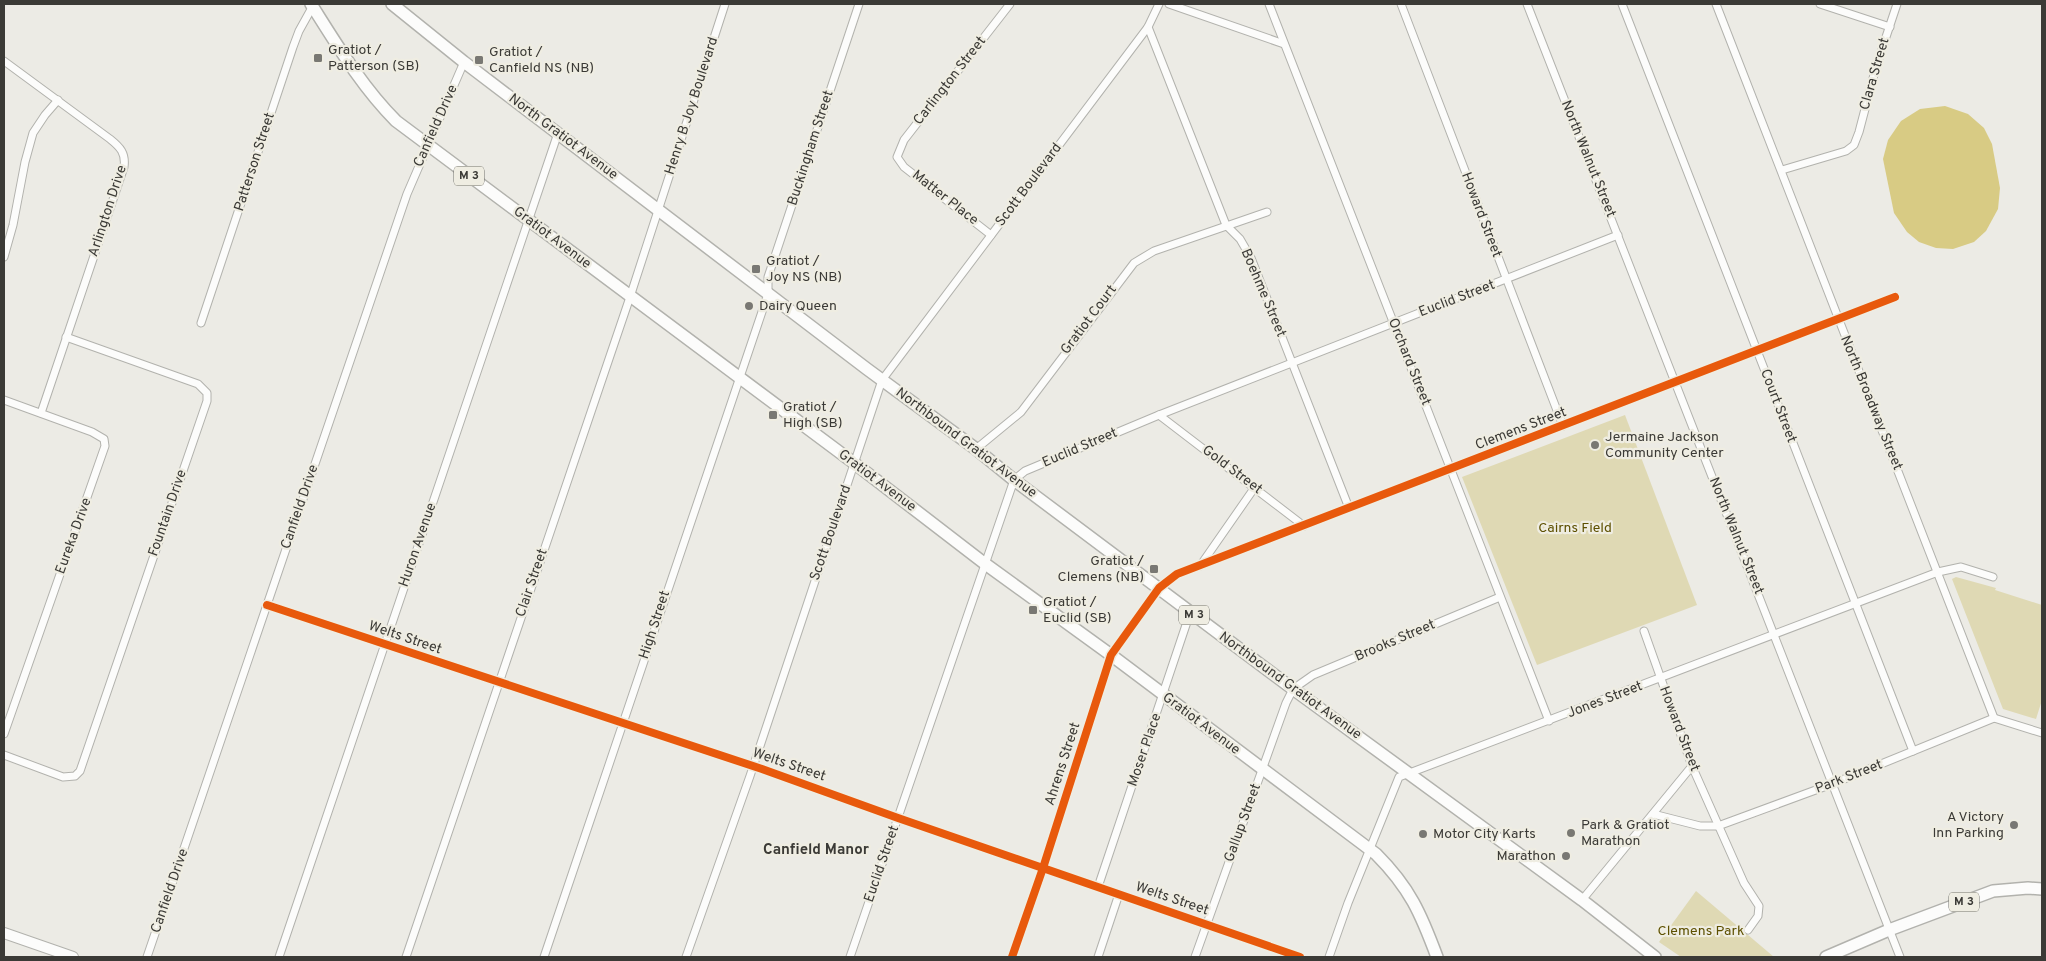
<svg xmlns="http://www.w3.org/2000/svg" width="2046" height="961" viewBox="0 0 2046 961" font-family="Overpass,sans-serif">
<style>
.green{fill:#dfd9b4}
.water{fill:#d8cb84}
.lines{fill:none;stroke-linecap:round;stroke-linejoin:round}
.street-casing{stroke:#b2b2ad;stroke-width:9}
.secondary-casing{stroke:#b2b2ad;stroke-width:12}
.primary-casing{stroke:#b2b2ad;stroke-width:14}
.street{stroke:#fcfcfb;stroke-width:7}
.secondary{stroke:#fcfcfb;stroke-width:10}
.primary{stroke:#fcfcfb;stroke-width:11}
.cycleway-casing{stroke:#efede2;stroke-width:11}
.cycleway{stroke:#e8590c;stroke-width:8}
.poi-dot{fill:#797873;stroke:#efede2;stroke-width:2}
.labels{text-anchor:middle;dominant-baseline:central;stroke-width:4.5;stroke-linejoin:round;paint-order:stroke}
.shield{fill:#efede2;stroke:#71706a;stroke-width:1}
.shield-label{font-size:12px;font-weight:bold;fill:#3b3a36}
.poi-label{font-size:14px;fill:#3b3a36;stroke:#efede2;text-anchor:start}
.street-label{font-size:14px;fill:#3b3a36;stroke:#efede2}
.park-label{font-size:14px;fill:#5d5000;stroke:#efede2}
.neighbourhood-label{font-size:15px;font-weight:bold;fill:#3b3a36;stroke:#efede2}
</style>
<rect width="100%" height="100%" fill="#ecebe5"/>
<!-- green -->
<g class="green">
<polygon points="1625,415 1697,605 1537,665 1462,477"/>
<polygon points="1956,577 1996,588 1995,590 2042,605 2042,700 2036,719 2003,709 1952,579"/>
<polygon points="1696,891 1774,957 1681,957 1659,942"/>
</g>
<!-- water -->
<polygon class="water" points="1945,106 1968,114 1984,128 1992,144 2000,188 1998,209 1986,231 1974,242 1953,249 1936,248 1919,242 1907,232 1894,213 1883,159 1888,140 1901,121 1920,109"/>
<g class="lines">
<defs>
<g id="street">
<polyline points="1169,4 1284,44"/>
<polyline points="1269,4 1549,721"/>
<polyline points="1401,4 1563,426"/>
<polyline points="1527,4 1900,957"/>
<polyline points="1622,4 1913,751"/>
<polyline points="1716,4 1994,718"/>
<polyline points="1820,4 1890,27"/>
<polyline points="1148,27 1226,225 1240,239 1251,258 1349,508"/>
<path d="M 4,61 L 110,139 C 120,147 126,153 124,167 L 41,413"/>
<polyline points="1782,170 1846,151 1854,145 1859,132 1876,67 1897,4"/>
<polyline points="991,235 904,167 897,157 904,140 1010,4"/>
<polyline points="4,257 13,225 25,162 33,133 45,115 58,100"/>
<polyline points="201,323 293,47 299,31 314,4"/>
<polyline points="4,400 92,432 104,439 105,446 4,734"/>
<polyline points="1159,415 1304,526"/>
<polyline points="976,449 1021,412 1134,263 1154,251 1267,212"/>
<polyline points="1200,566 1255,487"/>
<polyline points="267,605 762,769 898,818 1300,957"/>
<polyline points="1644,631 1692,766 1744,883 1759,906 1758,916 1748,930"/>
<polyline points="4,755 63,777 75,776 80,771 207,401 207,393 198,384 66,337"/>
<polyline points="1653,814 1700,826 1718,826 1832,784 1994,718 2042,733"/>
<polyline points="1098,887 1190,613"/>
<polyline points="1582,900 1692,766"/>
<polyline points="147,957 407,194 464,62"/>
<polyline points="279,957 558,133"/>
<polyline points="406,957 630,297 725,4"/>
<polyline points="544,957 768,294 768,277 859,4"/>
<polyline points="686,957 750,776 882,380 1148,27 1159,4"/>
<polyline points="850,957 1014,480 1025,471 1159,415 1618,235"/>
<polyline points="1012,957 1043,868 1111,655 1159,588 1177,574 1895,297"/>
<polyline points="1098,957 1119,894"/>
<polyline points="1195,957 1286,703 1293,689 1313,675 1500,597"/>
<polyline points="1329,957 1348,903 1399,777 1938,572 1961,567 1993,577"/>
</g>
<polyline id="secondary" points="4,933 73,957"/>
<g id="primary">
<path d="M 311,4 C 337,45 362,87 396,121 L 854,463 L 984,563 L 1111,655 L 1376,854 C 1410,888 1421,914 1437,957"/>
<polyline points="392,4 464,62 867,369 976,449 1014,480 1293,689 1582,900 1655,957"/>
<polyline points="1826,957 1889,930 1993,891 2028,888 2042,889"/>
</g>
</defs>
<!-- street casing -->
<use href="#street" class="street-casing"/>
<!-- secondary casing -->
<use href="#secondary" class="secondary-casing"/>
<!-- primary casing -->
<use href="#primary" class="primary-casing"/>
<!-- street -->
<use href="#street" class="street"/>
<!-- secondary -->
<use href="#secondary" class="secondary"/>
<!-- primary -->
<use href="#primary" class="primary"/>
<defs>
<g id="cycleway">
<polyline points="267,605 762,769 898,818 1300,957"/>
<polyline points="1012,957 1043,868 1111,655 1159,588 1177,574 1895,297"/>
</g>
</defs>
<!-- cycleway casing -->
<use href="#cycleway" class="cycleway-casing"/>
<!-- cycleway -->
<use href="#cycleway" class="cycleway"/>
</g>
<!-- markers -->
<g class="poi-dot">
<rect x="313" y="53" width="10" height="10" rx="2.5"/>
<rect x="474" y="55" width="10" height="10" rx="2.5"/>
<rect x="751" y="264" width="10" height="10" rx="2.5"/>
<circle cx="749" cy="306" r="5"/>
<rect x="768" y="410" width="10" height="10" rx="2.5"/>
<circle cx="1595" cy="445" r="5"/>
<rect x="1149" y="564" width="10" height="10" rx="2.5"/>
<rect x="1028" y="605" width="10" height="10" rx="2.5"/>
<circle cx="2014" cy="825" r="5"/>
<circle cx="1571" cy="833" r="5"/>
<circle cx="1423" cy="834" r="5"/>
<circle cx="1566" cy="856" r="5"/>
</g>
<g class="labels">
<!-- shield labels -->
<g class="shield">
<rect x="454" y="166.5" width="30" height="19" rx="4"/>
<rect x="1179" y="605.5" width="30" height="19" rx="4"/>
<rect x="1949" y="892.5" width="30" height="19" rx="4"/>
</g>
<g class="shield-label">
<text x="469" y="176">M 3</text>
<text x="1194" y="615">M 3</text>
<text x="1964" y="902">M 3</text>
</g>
<!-- poi labels -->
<g class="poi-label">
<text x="328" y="50">Gratiot /<tspan x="328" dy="16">Patterson (SB)</tspan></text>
<text x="489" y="52">Gratiot /<tspan x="489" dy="16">Canfield NS (NB)</tspan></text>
<text x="766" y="261">Gratiot /<tspan x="766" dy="16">Joy NS (NB)</tspan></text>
<text x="759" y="306">Dairy Queen</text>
<text x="783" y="407">Gratiot /<tspan x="783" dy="16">High (SB)</tspan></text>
<text x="1605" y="437">Jermaine Jackson<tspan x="1605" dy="16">Community Center</tspan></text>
<text x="1144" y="561" text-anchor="end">Gratiot /<tspan x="1144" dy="16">Clemens (NB)</tspan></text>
<text x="1043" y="602">Gratiot /<tspan x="1043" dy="16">Euclid (SB)</tspan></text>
<text x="2004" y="817" text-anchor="end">A Victory<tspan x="2004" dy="16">Inn Parking</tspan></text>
<text x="1581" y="825">Park &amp; Gratiot<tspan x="1581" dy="16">Marathon</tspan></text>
<text x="1433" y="834">Motor City Karts</text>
<text x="1556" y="856" text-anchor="end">Marathon</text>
</g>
<!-- street labels -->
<g class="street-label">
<text transform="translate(1875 74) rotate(-74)">Clara Street</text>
<text transform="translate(950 81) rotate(-52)">Carlington Street</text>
<text transform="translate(692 106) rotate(-72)">Henry B Joy Boulevard</text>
<text transform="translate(436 126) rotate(-66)">Canfield Drive</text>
<text transform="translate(563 137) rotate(37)">North Gratiot Avenue</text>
<text transform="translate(811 148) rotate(-72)">Buckingham Street</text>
<text transform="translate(1588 159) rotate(68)">North Walnut Street</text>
<text transform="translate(255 162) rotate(-72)">Patterson Street</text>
<text transform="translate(1029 185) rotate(-53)">Scott Boulevard</text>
<text transform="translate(945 198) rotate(38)">Matter Place</text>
<text transform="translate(108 211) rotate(-72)">Arlington Drive</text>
<text transform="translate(1481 215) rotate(69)">Howard Street</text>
<text transform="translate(552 238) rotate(37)">Gratiot Avenue</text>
<text transform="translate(1263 293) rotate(67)">Boehme Street</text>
<text transform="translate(1457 299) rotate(-21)">Euclid Street</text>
<text transform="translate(1089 320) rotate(-53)">Gratiot Court</text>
<text transform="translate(1409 362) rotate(68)">Orchard Street</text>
<text transform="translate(1871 403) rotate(68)">North Broadway Street</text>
<text transform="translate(1778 406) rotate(69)">Court Street</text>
<text transform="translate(1521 429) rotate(-21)">Clemens Street</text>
<text transform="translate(966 443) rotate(37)">Northbound Gratiot Avenue</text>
<text transform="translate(1080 448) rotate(-23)">Euclid Street</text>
<text transform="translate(1232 470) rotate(37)">Gold Street</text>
<text transform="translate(877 481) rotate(37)">Gratiot Avenue</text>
<text transform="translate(300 507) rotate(-71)">Canfield Drive</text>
<text transform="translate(168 513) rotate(-71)">Fountain Drive</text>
<text transform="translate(831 533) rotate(-71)">Scott Boulevard</text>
<text transform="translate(74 536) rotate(-70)">Eureka Drive</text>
<text transform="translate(1736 536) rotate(68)">North Walnut Street</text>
<text transform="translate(418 545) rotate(-71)">Huron Avenue</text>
<text transform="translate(532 583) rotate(-71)">Clair Street</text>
<text transform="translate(655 625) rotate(-72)">High Street</text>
<text transform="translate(405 638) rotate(19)">Welts Street</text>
<text transform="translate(1395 641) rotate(-23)">Brooks Street</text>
<text transform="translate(1290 686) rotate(36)">Northbound Gratiot Avenue</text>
<text transform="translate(1605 700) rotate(-21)">Jones Street</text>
<text transform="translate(1201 724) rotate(37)">Gratiot Avenue</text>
<text transform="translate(1679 729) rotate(69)">Howard Street</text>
<text transform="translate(1145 750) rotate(-71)">Moser Place</text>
<text transform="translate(1063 764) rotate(-72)">Ahrens Street</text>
<text transform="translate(789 765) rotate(19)">Welts Street</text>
<text transform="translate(1849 777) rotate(-21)">Park Street</text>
<text transform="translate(1243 823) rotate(-70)">Gallup Street</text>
<text transform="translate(882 864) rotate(-71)">Euclid Street</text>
<text transform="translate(170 891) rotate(-71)">Canfield Drive</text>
<text transform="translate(1172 899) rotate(19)">Welts Street</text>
</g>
<!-- park labels -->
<g class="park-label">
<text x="1575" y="528">Cairns Field</text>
<text x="1701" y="931">Clemens Park</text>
</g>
<!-- neighbourhood labels -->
<g class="neighbourhood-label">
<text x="816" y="850">Canfield Manor</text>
</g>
</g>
<!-- border -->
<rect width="2046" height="961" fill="none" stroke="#3b3a36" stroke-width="10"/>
</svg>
